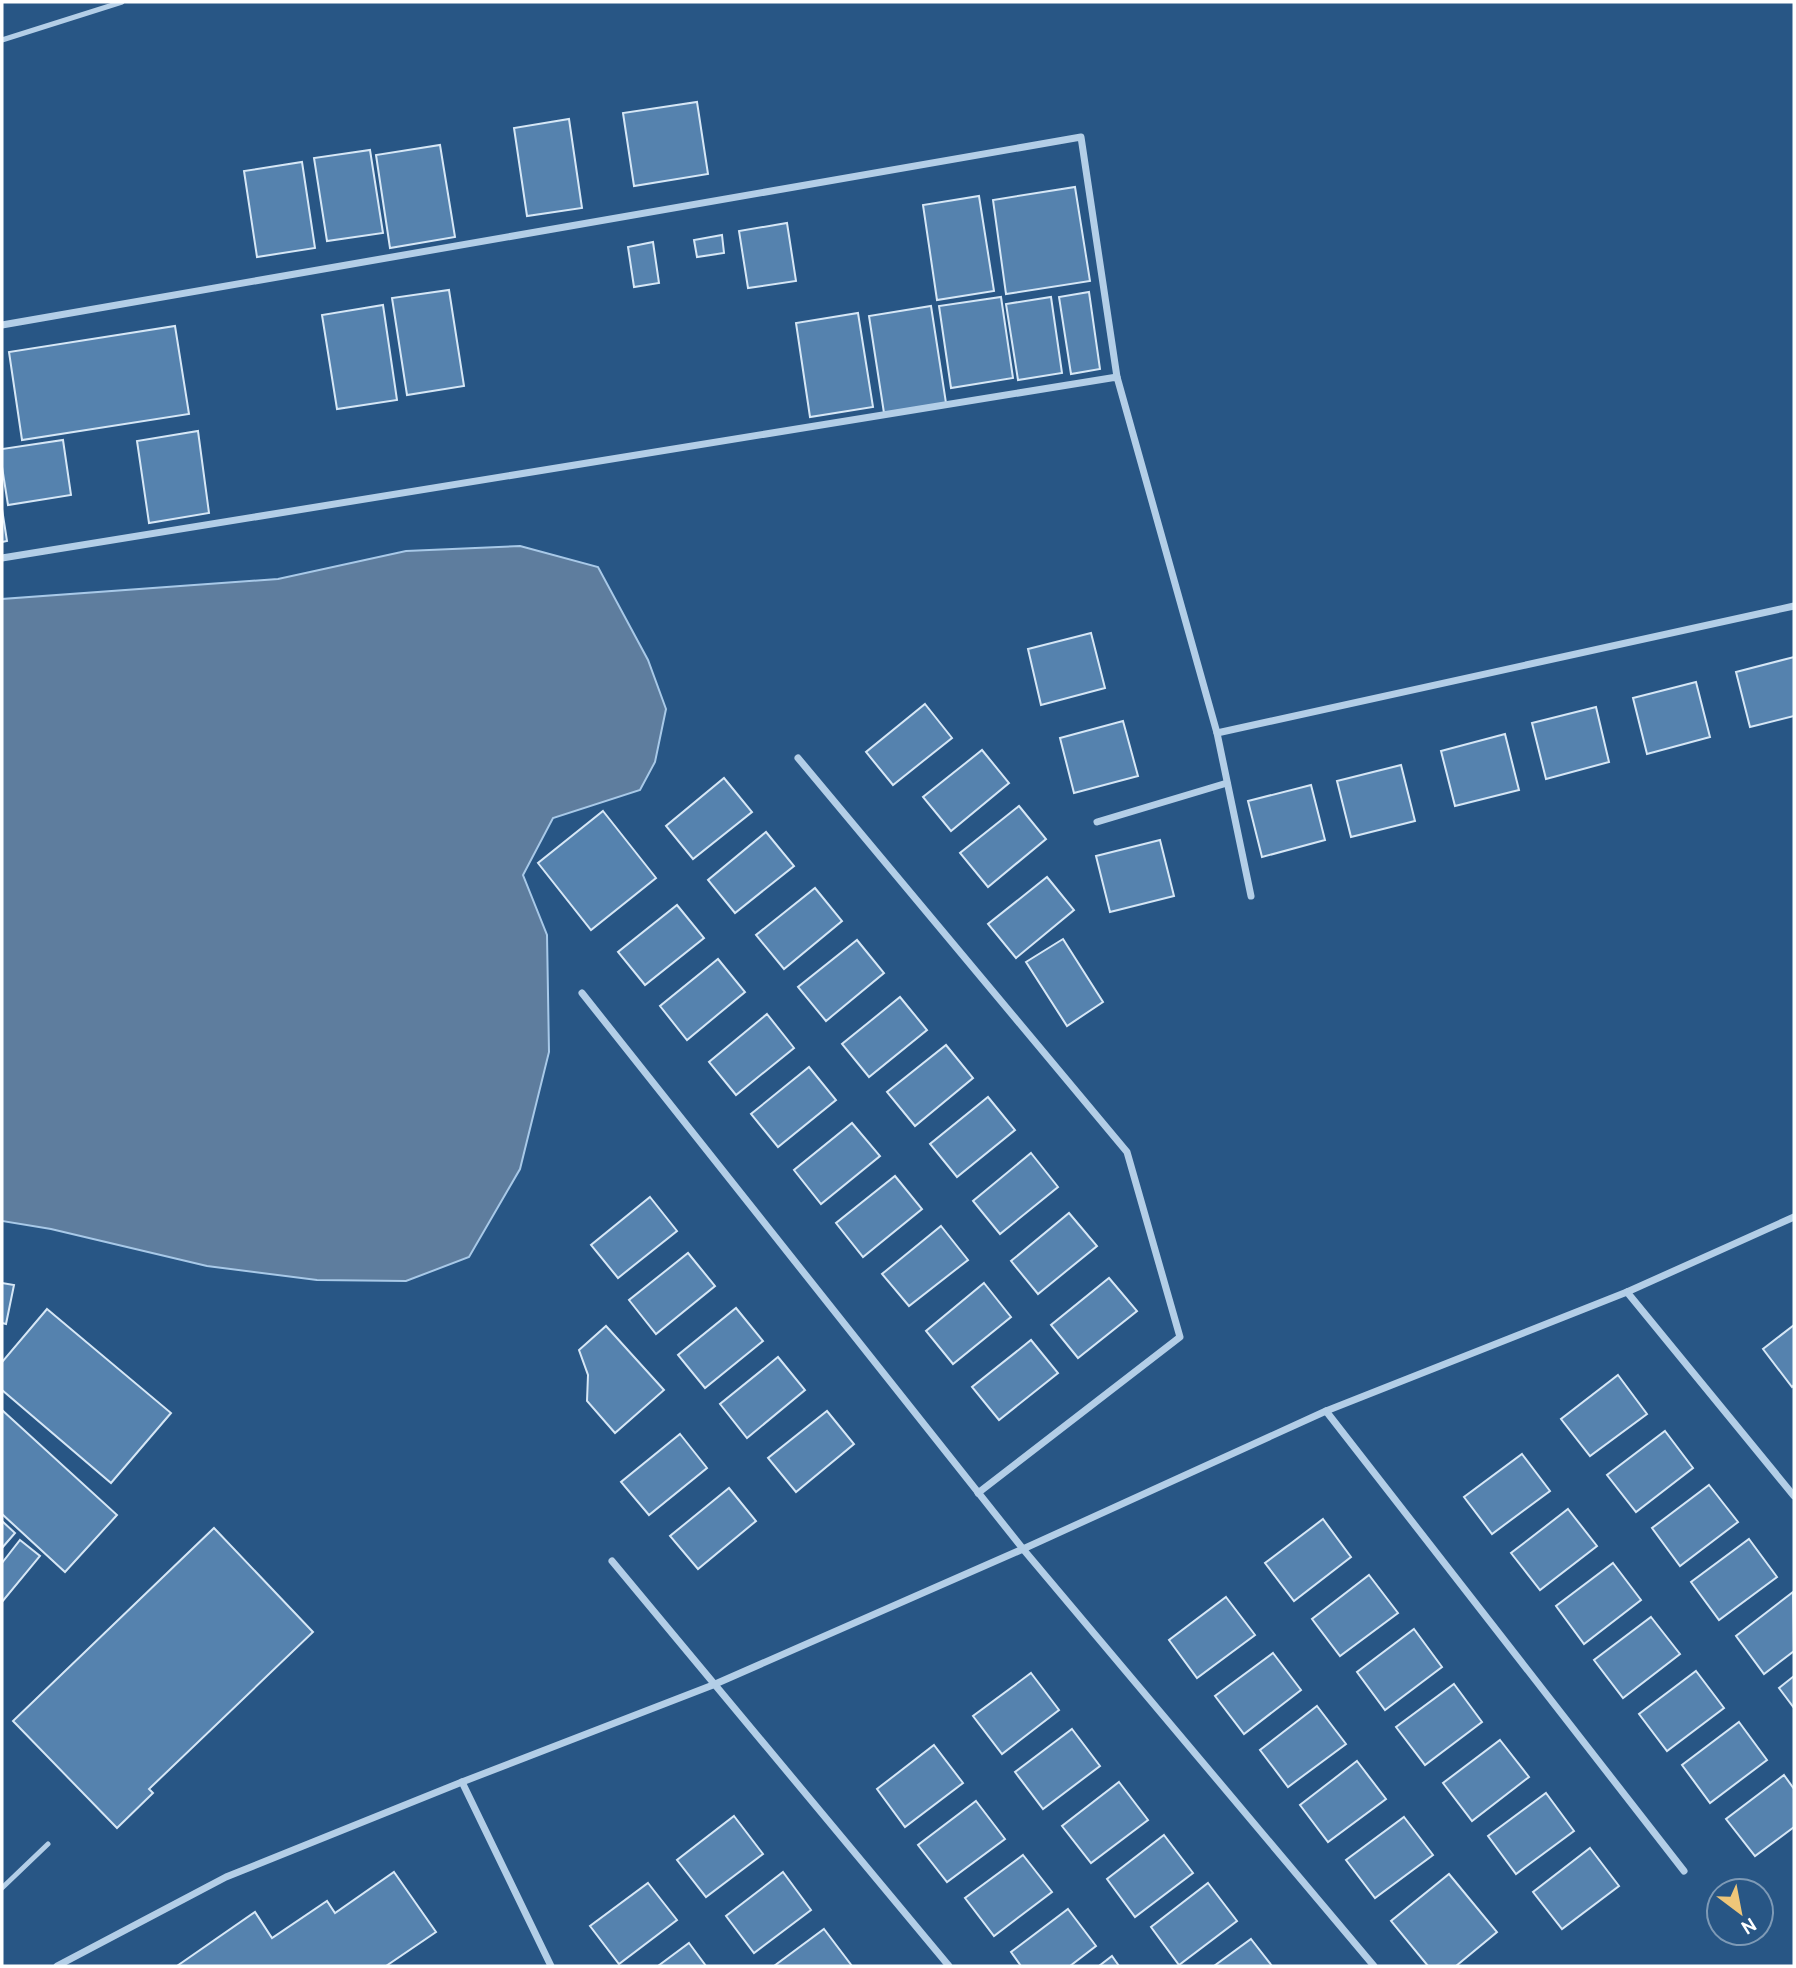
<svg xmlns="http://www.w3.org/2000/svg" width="1796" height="1968" viewBox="0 0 1796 1968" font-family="Cabin,sans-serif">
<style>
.water{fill:#5e7d9e;stroke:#a8c9e8;stroke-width:2}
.building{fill:#5582ae;stroke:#d6e7f6;stroke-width:2}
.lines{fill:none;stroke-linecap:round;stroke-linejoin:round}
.service{stroke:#b3cee7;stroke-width:5}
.minor{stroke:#b3cee7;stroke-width:7}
</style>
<rect width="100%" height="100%" fill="#285685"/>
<!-- water -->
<polygon class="water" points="520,546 598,567 648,660 666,709 655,762 640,790 553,818 523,875 547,935 549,1052 520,1169 469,1257 406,1281 317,1280 207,1266 51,1229 2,1221 2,599 278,579 406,551"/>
<!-- building -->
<g class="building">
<polygon points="697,102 708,174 634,186 623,113"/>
<polygon points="569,119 582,208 527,216 514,128"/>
<polygon points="440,145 455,237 390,248 376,155"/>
<polygon points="370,150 383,233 327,241 314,158"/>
<polygon points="302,162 315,248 257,257 244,171"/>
<polygon points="1075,187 1090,281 1006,294 993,200"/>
<polygon points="979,196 994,291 937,300 923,205"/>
<polygon points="787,223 796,281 748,288 739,231"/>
<polygon points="722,235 724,253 697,257 694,240"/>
<polygon points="653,242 659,283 634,287 628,247"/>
<polygon points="449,290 464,386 407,395 392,298"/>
<polygon points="1089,292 1100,369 1071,374 1059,297"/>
<polygon points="1001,297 1013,378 951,388 939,306"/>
<polygon points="1051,297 1062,373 1018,380 1006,304"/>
<polygon points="383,305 397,400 337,409 322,315"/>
<polygon points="931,306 946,403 884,413 869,316"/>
<polygon points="858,313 873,407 810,417 796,323"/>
<polygon points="175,326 189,414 22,440 9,352"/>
<polygon points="198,431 209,513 149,523 137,441"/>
<polygon points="63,440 71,495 8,505 2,467 2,449"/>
<polygon points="2,509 7,541 2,542"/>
<polygon points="1091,633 1105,688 1041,705 1028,649"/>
<polygon points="1794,657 1794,716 1750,727 1736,672"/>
<polygon points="1696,682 1710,737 1647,754 1633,698"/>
<polygon points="925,704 952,738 893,785 866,752"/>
<polygon points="1596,707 1609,762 1546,779 1532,723"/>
<polygon points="1123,721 1138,776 1074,793 1060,738"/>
<polygon points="1505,734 1519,790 1455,806 1441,751"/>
<polygon points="982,750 1009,783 951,831 923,797"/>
<polygon points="1401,765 1415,821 1351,837 1337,781"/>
<polygon points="724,778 752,812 693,859 666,826"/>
<polygon points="1311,785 1325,840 1262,857 1248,801"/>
<polygon points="1019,806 1046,839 988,887 960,853"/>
<polygon points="603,811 656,878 591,930 538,863"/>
<polygon points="766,832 794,866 735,913 708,880"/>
<polygon points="1160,840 1174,896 1110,912 1096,856"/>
<polygon points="1047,877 1074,910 1016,958 988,924"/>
<polygon points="815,888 842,921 784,969 756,935"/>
<polygon points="677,905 704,938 645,985 618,952"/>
<polygon points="1063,939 1103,1002 1067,1026 1026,962"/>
<polygon points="857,940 884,973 826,1021 798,987"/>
<polygon points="718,959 745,992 687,1040 660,1006"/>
<polygon points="900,997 927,1030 869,1077 842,1044"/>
<polygon points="767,1014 794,1048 736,1095 709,1062"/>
<polygon points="946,1045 973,1078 915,1126 887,1092"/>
<polygon points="809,1067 836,1100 778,1147 751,1114"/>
<polygon points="988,1097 1015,1130 957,1177 930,1144"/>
<polygon points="852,1123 880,1156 821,1204 794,1170"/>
<polygon points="1031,1153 1058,1187 1000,1234 973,1201"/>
<polygon points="895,1176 922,1209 863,1257 836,1223"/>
<polygon points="650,1197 677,1231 618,1278 591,1245"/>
<polygon points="1069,1213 1097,1246 1038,1294 1011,1261"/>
<polygon points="941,1226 968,1260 909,1306 882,1274"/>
<polygon points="688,1253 715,1286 656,1334 629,1300"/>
<polygon points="1109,1278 1137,1311 1078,1358 1051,1325"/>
<polygon points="2,1283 14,1285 6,1324 2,1323"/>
<polygon points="984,1283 1011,1317 953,1364 926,1331"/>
<polygon points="736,1308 763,1341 705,1388 678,1355"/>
<polygon points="47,1309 171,1413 111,1483 2,1390 2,1362"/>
<polygon points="1794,1325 1794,1385 1792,1387 1763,1349"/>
<polygon points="606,1326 664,1390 615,1433 587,1401 588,1375 579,1350"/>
<polygon points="1031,1340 1058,1373 999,1420 972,1387"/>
<polygon points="778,1357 805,1390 747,1438 720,1404"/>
<polygon points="1618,1375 1647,1414 1590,1456 1561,1419"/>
<polygon points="2,1410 117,1515 65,1572 2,1514"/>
<polygon points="827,1411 854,1444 796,1492 768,1458"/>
<polygon points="1665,1431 1693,1468 1636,1512 1607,1475"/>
<polygon points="680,1434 707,1468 649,1515 621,1482"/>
<polygon points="1522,1454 1550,1491 1492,1534 1464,1497"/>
<polygon points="1709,1485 1738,1522 1680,1566 1652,1528"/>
<polygon points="729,1488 756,1521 698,1569 670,1536"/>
<polygon points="1568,1509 1597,1546 1540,1590 1511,1553"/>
<polygon points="1323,1519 1351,1557 1294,1601 1265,1563"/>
<polygon points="2,1521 15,1533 2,1548"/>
<polygon points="214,1528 313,1632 149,1789 153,1793 117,1828 13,1721"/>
<polygon points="1749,1539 1777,1577 1719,1620 1691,1582"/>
<polygon points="20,1540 40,1556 2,1602 2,1563"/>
<polygon points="1613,1563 1641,1600 1584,1644 1556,1606"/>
<polygon points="1369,1575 1398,1613 1340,1656 1312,1619"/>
<polygon points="1793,1592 1794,1651 1764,1674 1736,1636"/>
<polygon points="1226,1597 1255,1635 1197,1678 1169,1640"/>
<polygon points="1651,1617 1680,1654 1623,1698 1594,1660"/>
<polygon points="1414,1629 1442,1667 1385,1710 1357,1672"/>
<polygon points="1273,1653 1301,1690 1244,1734 1215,1696"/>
<polygon points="1696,1671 1724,1708 1667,1751 1639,1714"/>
<polygon points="1031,1673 1059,1710 1002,1754 973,1716"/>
<polygon points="1794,1676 1794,1708 1779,1688"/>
<polygon points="1454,1684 1482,1722 1425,1765 1396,1727"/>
<polygon points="1317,1706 1346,1744 1288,1787 1260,1750"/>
<polygon points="1739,1722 1767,1760 1710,1803 1682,1765"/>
<polygon points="1072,1729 1100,1766 1043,1809 1015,1772"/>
<polygon points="1500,1740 1529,1777 1472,1821 1443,1783"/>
<polygon points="934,1745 963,1783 905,1827 877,1789"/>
<polygon points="1357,1761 1386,1799 1328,1842 1300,1805"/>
<polygon points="1784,1775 1794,1789 1794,1827 1755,1856 1726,1819"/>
<polygon points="1119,1782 1148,1820 1091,1863 1062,1826"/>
<polygon points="1546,1793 1574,1831 1516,1874 1488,1836"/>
<polygon points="976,1801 1005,1839 947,1882 918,1845"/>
<polygon points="734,1816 763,1854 706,1897 677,1860"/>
<polygon points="1404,1817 1433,1855 1375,1898 1346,1860"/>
<polygon points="1164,1835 1193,1873 1135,1917 1107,1879"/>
<polygon points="1590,1848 1619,1886 1562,1929 1533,1892"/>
<polygon points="1023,1855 1052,1892 994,1936 965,1898"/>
<polygon points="394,1872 436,1932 386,1966 177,1966 255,1912 272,1938 327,1901 335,1913"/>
<polygon points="783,1872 811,1910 754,1953 726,1916"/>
<polygon points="1449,1874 1497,1932 1456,1966 1428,1966 1391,1921"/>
<polygon points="648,1883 677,1920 619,1964 590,1926"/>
<polygon points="1208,1883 1237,1921 1179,1965 1151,1927"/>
<polygon points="1068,1909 1096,1946 1070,1966 1021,1966 1011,1952"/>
<polygon points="824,1929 852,1966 774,1966"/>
<polygon points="1251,1939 1272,1966 1214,1966"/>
<polygon points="689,1943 706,1966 658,1966"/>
<polygon points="1112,1956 1119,1966 1099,1966"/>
</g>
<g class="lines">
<!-- service -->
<g class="service">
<polyline points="2,40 122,2"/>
<polyline points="2,1888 48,1844"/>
</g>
<!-- minor -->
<g class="minor">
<polyline points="2,325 1081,137 1117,377"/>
<polyline points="2,558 1117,377 1217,733 1251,896"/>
<polyline points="1217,733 1794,606"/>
<polyline points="798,758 1127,1152 1180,1337 978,1493"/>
<polyline points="1097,822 1227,783"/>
<polyline points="582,993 1023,1549 1374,1966"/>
<polyline points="1627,1292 1794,1496"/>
<polyline points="1326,1411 1684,1871"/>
<polyline points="612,1561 949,1966"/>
<polyline points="462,1782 551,1966"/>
<polyline points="57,1966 226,1877 462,1782 713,1685 1023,1549 1326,1411 1627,1292 1794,1217"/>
</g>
</g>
<!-- border -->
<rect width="1796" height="1968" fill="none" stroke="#ffffff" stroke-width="7"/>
<!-- north arrow -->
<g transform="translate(1740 1912) rotate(148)"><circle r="33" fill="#285685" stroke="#7e9ab6" stroke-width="2"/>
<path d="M0-5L12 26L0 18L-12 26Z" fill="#efc679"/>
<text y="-10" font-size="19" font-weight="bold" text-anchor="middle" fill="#ffffff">N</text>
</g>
</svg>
